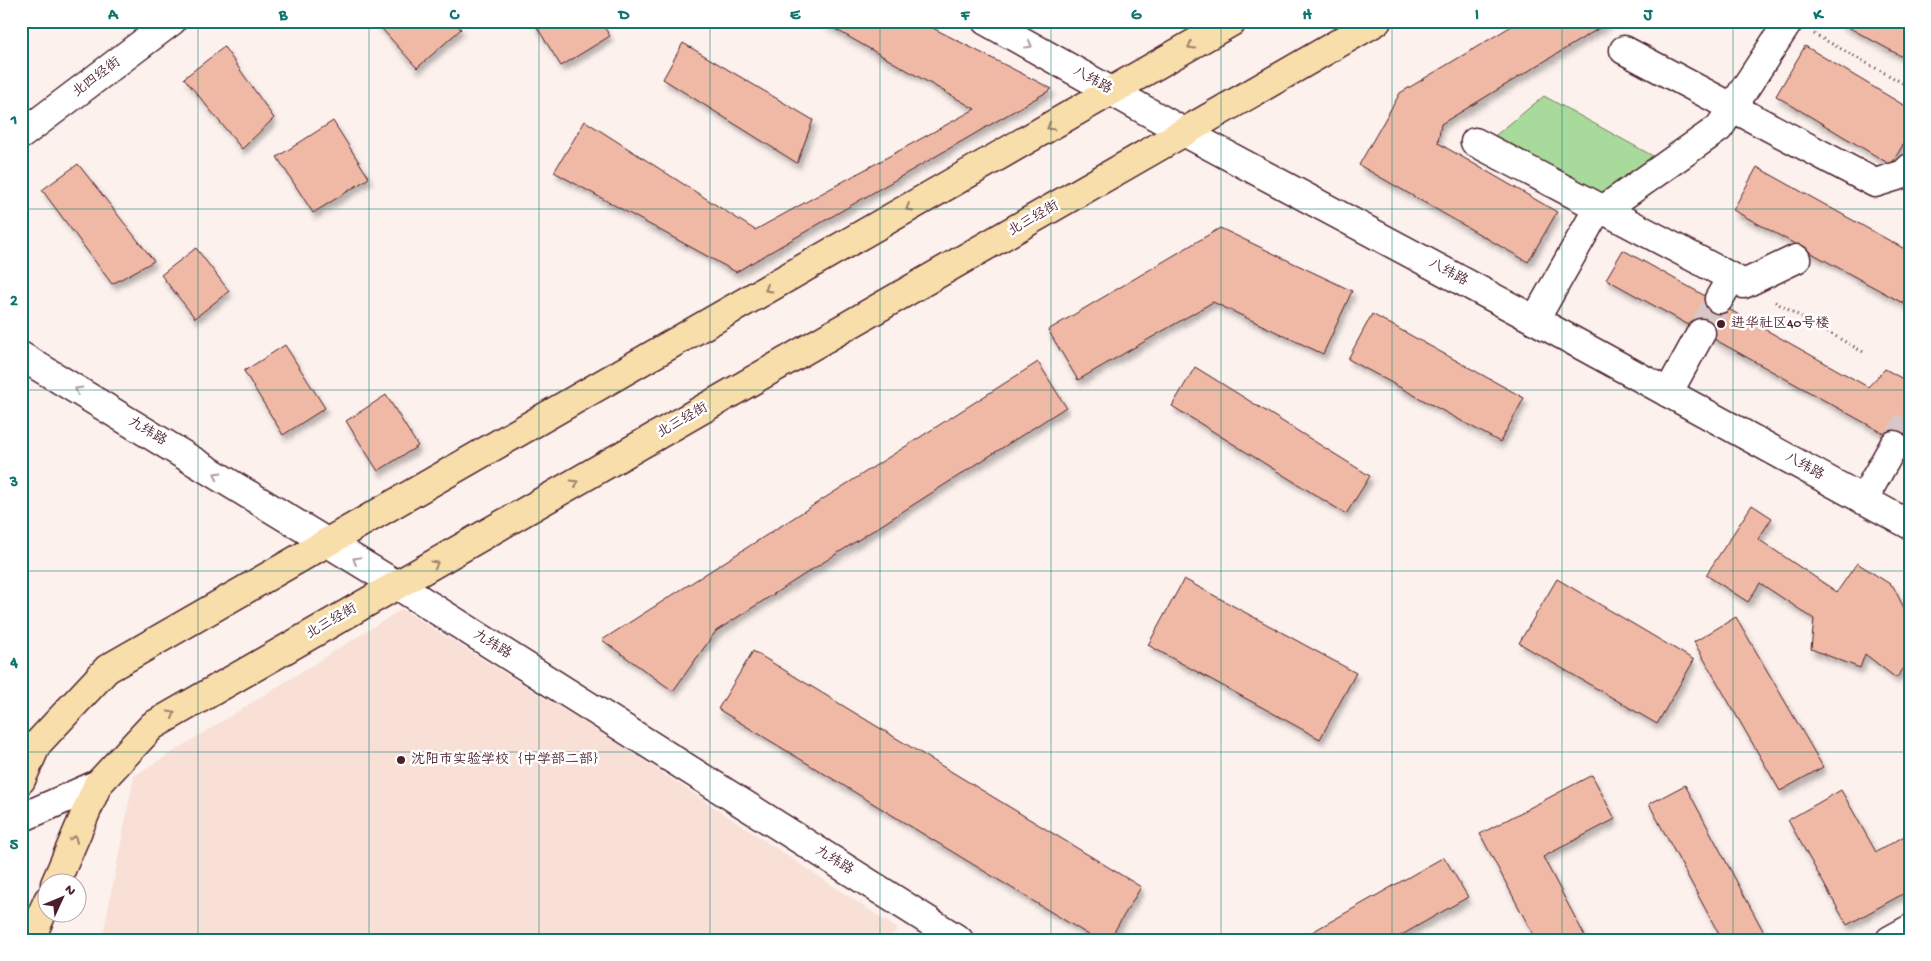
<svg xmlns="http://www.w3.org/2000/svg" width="1931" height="961" viewBox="0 0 1931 961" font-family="'Gochi Hand','LXGW WenKai TC',sans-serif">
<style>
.built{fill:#f8e0d7}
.green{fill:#a8da9b;stroke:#797c63}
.building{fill:#f0b9a5;stroke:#4a1f2b;filter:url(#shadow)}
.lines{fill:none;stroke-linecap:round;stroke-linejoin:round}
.minor-tunnel{stroke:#d8c7c6;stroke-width:28;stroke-dasharray:28 14;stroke-linecap:butt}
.minor-casing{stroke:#4a1f2b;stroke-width:31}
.major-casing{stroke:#4a1f2b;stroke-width:31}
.path{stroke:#4a1f2b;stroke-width:3;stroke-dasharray:1 4;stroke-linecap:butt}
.minor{stroke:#fff;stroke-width:28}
.major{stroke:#f8deab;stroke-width:28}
.oneway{stroke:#ae9aa0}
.oneway2{stroke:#a17e6b}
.grid{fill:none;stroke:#0f766e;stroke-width:1;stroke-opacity:0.55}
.poi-dot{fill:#4a1f2b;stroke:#fff;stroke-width:2}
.labels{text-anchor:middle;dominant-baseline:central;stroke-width:5;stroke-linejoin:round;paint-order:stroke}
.street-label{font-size:14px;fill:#4a1f2b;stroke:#fff}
.poi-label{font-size:14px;fill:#4a1f2b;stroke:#fff;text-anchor:start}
.neatline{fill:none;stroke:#0f766e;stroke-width:2}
.grid-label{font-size:16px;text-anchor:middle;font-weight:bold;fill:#0f766e}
</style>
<defs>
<filter id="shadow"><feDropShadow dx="3" dy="5.5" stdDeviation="2.5" flood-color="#0004"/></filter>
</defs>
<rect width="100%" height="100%" fill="#fcf1ed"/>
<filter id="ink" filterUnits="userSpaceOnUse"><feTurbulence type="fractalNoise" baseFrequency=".02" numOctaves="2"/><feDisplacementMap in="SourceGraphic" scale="10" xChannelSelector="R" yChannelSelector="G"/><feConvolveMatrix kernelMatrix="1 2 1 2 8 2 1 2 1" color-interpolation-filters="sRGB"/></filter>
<g filter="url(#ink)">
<!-- built -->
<polygon class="built" points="402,609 619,744 898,929 886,940 102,940 134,776"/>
<!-- green -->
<polygon class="green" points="1544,96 1653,156 1602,198 1491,139"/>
<!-- building -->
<g class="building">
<polygon points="375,21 454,21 461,29 417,68"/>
<polygon points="533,21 600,21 610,36 561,66"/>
<polygon points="821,21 919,21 1052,89 736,272 554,172 585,121 755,230 975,109"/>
<polygon points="1520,21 1611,21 1441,124 1438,143 1557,212 1528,262 1359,165 1400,93"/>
<polygon points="1837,21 1910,21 1910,61"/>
<polygon points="683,43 813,120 797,163 663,79"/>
<polygon points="1805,46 1910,109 1910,133 1891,165 1776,96"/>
<polygon points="224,47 274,118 242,149 184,78"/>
<polygon points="333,121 369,178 313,213 277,157"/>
<polygon points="78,164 154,261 112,284 42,190"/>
<polygon points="1757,167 1910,252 1910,307 1733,210"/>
<polygon points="1220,228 1352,291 1323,354 1213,302 1078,380 1048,330"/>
<polygon points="196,248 229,291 195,318 161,275"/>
<polygon points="1623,250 1868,387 1885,369 1910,383 1910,448 1606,279"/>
<polygon points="1372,314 1524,398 1500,442 1348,359"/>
<polygon points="285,345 325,408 283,435 244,371"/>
<polygon points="1038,362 1066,407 716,631 673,691 602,640"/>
<polygon points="1195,367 1370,476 1346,514 1172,406"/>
<polygon points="386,395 418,446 378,471 346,421"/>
<polygon points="1752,505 1772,518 1758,539 1837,592 1857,563 1893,586 1910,620 1910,661 1896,678 1865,654 1860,668 1811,649 1814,619 1760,583 1748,602 1706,575"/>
<polygon points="1184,579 1356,673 1320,739 1148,645"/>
<polygon points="1557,579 1694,660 1657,724 1519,643"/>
<polygon points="1736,617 1823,767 1780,791 1694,642"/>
<polygon points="753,651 1141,887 1109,940 1097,940 718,709"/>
<polygon points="1592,775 1615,819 1543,857 1587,940 1536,940 1480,834"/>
<polygon points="1685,785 1768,940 1722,940 1649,804"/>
<polygon points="1841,790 1876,852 1910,833 1910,890 1847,925 1788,820"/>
<polygon points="1444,857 1468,897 1393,940 1298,940"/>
</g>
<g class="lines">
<!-- minor-tunnel -->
<g class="minor-tunnel">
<polyline points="1701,333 1719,299"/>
<polyline points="1894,445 1910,419"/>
</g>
<defs>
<g id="minor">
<polyline points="986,21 1184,132 1535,320 1910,525"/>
<polyline points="1624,50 1875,183 1904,174 1910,168"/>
<polyline points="21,135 172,21"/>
<polyline points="1475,142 1744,284 1796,259"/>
<polyline points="1719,299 1731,278"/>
<polyline points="1535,320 1593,217 1719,128 1789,21"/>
<polyline points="21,356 397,585 959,940"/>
<polyline points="1668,393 1701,333"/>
<polyline points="1863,500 1894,445"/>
<polyline points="21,818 98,784"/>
<polyline points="1890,940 1910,929"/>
</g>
<g id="major">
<polyline points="21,780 37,744 107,669 1233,21"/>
<polyline points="55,884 98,784 152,726 1377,21"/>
<polyline points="30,940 48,900"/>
</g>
</defs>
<!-- minor casing -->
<use href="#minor" class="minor-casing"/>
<!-- major casing -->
<use href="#major" class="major-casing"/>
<!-- path -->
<g class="path">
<polyline points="1814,34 1910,87"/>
<polyline points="1775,302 1865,353"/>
</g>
<!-- minor -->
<use href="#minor" class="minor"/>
<!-- major -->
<use href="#major" class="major"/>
</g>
<!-- one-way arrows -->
<defs><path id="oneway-chevron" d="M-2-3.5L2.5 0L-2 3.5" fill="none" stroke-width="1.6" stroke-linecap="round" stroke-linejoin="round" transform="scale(1.25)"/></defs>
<g class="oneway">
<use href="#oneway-chevron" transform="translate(1029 45) rotate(29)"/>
<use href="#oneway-chevron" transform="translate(78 390) rotate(-149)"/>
<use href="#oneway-chevron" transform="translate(217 475) rotate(-149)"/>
<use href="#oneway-chevron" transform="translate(356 560) rotate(-149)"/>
</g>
<g class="oneway2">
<use href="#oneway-chevron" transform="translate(1191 46) rotate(150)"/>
<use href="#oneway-chevron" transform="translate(1050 127) rotate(150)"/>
<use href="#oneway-chevron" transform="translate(909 208) rotate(150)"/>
<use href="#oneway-chevron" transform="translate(768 289) rotate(150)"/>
<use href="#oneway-chevron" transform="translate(575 483) rotate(-30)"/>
<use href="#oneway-chevron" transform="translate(435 564) rotate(-30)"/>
<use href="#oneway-chevron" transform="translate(172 714) rotate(-30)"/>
<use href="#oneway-chevron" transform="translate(74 839) rotate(-67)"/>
</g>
</g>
<!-- grid -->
<path class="grid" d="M 198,21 L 198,940M 369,21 L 369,940M 539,21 L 539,940M 710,21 L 710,940M 880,21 L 880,940M 1051,21 L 1051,940M 1221,21 L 1221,940M 1392,21 L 1392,940M 1562,21 L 1562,940M 1733,21 L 1733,940M 21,209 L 1910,209M 21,390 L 1910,390M 21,571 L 1910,571M 21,752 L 1910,752"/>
<!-- markers -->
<g class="poi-dot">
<circle cx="1721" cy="324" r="5"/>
<circle cx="401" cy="760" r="5"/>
</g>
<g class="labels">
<!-- street labels -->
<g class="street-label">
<text transform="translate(97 78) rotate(-37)">北四经街</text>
<text transform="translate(1092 81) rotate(29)">八纬路</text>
<text transform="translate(1034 219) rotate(-30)">北三经街</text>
<text transform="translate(1448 273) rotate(28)">八纬路</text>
<text transform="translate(683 421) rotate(-30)">北三经街</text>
<text transform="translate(147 432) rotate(31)">九纬路</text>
<text transform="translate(1804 467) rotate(29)">八纬路</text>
<text transform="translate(332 622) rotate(-30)">北三经街</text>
<text transform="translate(492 645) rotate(32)">九纬路</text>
<text transform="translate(834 861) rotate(32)">九纬路</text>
</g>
<!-- poi labels -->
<g class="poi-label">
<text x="1731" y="324">进华社区40号楼</text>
<text x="411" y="760">沈阳市实验学校｛中学部二部｝</text>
</g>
</g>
<!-- margin -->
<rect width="1931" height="961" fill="none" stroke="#fff" stroke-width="55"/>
<!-- north arrow -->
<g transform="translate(62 898) rotate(46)"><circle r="24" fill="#ffffff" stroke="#b7a5aa"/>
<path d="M0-4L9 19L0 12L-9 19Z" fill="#4a1f2b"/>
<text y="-8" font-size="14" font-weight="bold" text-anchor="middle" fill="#4a1f2b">N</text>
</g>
<rect x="28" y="28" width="1876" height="906" class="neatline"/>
<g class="grid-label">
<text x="113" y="19">A</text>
<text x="283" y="19">B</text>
<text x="454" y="19">C</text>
<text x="624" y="19">D</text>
<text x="795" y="19">E</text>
<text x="965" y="19">F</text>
<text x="1136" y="19">G</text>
<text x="1307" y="19">H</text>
<text x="1477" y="19">I</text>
<text x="1648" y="19">J</text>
<text x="1818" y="19">K</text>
<text x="14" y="124">1</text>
<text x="14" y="305">2</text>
<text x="14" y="486">3</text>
<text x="14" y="667">4</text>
<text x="14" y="849">5</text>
</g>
</svg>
